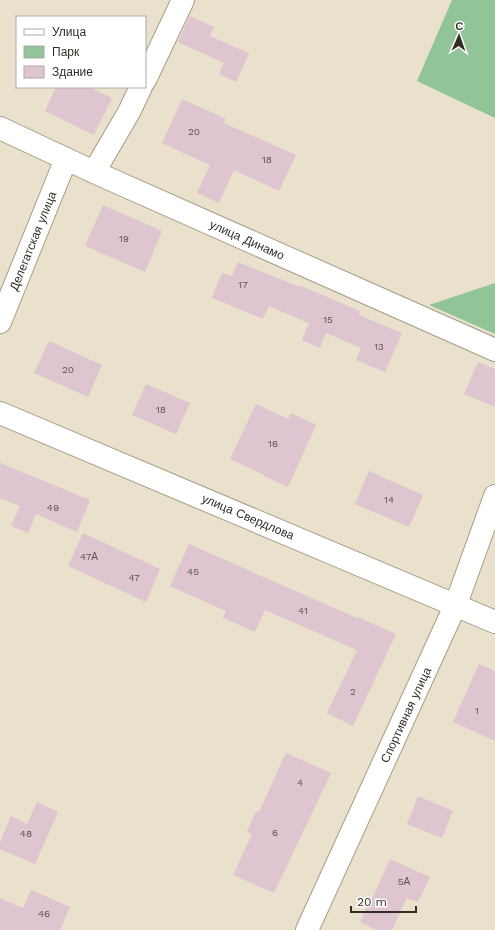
<svg xmlns="http://www.w3.org/2000/svg" width="495" height="930" viewBox="0 0 495 930" font-family="'Work Sans',sans-serif">
<style>
.green{fill:#91c497}
.building{fill:#dec5cf}
.lines{fill:none;stroke-linecap:round;stroke-linejoin:round}
.minor-casing{stroke:#a59d88;stroke-width:24}
.minor{stroke:#fff;stroke-width:22}
.labels{text-anchor:middle;dominant-baseline:central;stroke-width:4;stroke-linejoin:round;paint-order:stroke}
.number-label{font-size:10px;fill:#5d5450}
.street-label{font-size:12px;fill:#322e26;stroke:#fff}
</style>
<rect width="100%" height="100%" fill="#e9e1cb"/>
<!-- green -->
<g class="green">
<polygon points="452,0 495,0 495,118 417,81"/>
<polygon points="495,283 495,334 429,305"/>
</g>
<!-- building -->
<g class="building">
<polygon points="190,16 214,27 210,36 249,53 236,82 219,74 224,63 178,42"/>
<polygon points="56,87 89,87 112,98 94,135 45,111"/>
<polygon points="182,99 226,119 224,123 296,155 279,191 234,170 219,203 197,193 210,165 162,143"/>
<polygon points="103,205 162,231 145,272 85,246"/>
<polygon points="238,262 300,287 301,286 360,311 359,315 402,333 385,372 356,360 361,348 326,333 320,348 302,340 309,323 269,306 263,319 212,298 222,273 232,276"/>
<polygon points="49,341 102,365 88,397 34,373"/>
<polygon points="478,362 495,369 495,407 464,394"/>
<polygon points="146,384 190,403 176,434 132,415"/>
<polygon points="256,404 288,419 291,413 316,425 288,487 264,476 264,475 230,459"/>
<polygon points="0,463 90,500 77,532 36,514 28,533 11,526 20,506 0,498"/>
<polygon points="369,471 423,495 409,527 355,504"/>
<polygon points="83,533 160,569 146,602 68,566"/>
<polygon points="189,544 357,618 358,617 396,634 353,726 327,713 357,650 265,610 255,632 223,618 226,611 170,586"/>
<polygon points="479,664 495,671 495,741 453,722"/>
<polygon points="286,753 331,773 274,893 233,875 252,834 247,832 256,811 259,812"/>
<polygon points="418,796 453,811 442,838 407,824"/>
<polygon points="37,802 58,812 35,864 0,849 0,842 11,816 27,824"/>
<polygon points="390,859 430,877 418,902 407,898 392,930 376,930 360,922 369,901 371,901"/>
<polygon points="31,890 70,907 60,930 0,930 0,898 23,908"/>
</g>
<g class="lines">
<defs>
<g id="minor">
<polyline points="145,80 183,0"/>
<polyline points="0,128 94,172 495,350"/>
<polyline points="94,172 129,112 141,87"/>
<polyline points="0,322 66,159"/>
<polyline points="0,413 495,622"/>
<polyline points="307,930 456,604 495,496"/>
</g>
</defs>
<!-- minor casing -->
<use href="#minor" class="minor-casing"/>
<!-- minor -->
<use href="#minor" class="minor"/>
</g>
<g class="labels">
<!-- number labels -->
<g class="number-label">
<text x="194" y="131">20</text>
<text x="267" y="159">18</text>
<text x="124" y="238">19</text>
<text x="243" y="284">17</text>
<text x="328" y="319">15</text>
<text x="379" y="346">13</text>
<text x="68" y="369">20</text>
<text x="161" y="409">18</text>
<text x="273" y="443">16</text>
<text x="389" y="499">14</text>
<text x="53" y="507">49</text>
<text x="89" y="556">47А</text>
<text x="193" y="571">45</text>
<text x="134" y="577">47</text>
<text x="303" y="610">41</text>
<text x="353" y="691">2</text>
<text x="477" y="710">1</text>
<text x="300" y="782">4</text>
<text x="275" y="832">6</text>
<text x="26" y="833">48</text>
<text x="404" y="881">5А</text>
<text x="44" y="913">46</text>
</g>
<!-- street labels -->
<g class="street-label">
<text transform="translate(247 240) rotate(24)">улица Динамо</text>
<text transform="translate(33 241) rotate(-68)">Делегатская улица</text>
<text transform="translate(248 517) rotate(23)">улица Свердлова</text>
<text transform="translate(406 715) rotate(-65)">Спортивная улица</text>
</g>
</g>
<!-- legend -->
<rect x="16" y="16" width="130" height="72" fill="#ffffff" stroke="#adaba8"/>
<rect x="24" y="29" width="20" height="6" fill="#ffffff" stroke="#adaba8"/>
<text x="52" y="36" font-size="12" fill="#322e26">Улица</text>
<rect x="24" y="46" width="20" height="12" fill="#91c497" stroke="#adaba8"/>
<text x="52" y="56" font-size="12" fill="#322e26">Парк</text>
<rect x="24" y="66" width="20" height="12" fill="#dec5cf" stroke="#adaba8"/>
<text x="52" y="76" font-size="12" fill="#322e26">Здание</text>
<!-- north arrow -->
<g transform="translate(459 36) rotate(2)" stroke="#ffffff" stroke-width="3" paint-order="stroke">
<path d="M0-3L7 15L0 10L-7 15Z" fill="#322e26"/>
<text y="-6" font-size="11" font-weight="bold" text-anchor="middle" fill="#322e26">С</text>
</g>
<!-- scale -->
<path d="M351 906v6h65v-6" fill="none" stroke="#322e26" stroke-width="2"/>
<text x="357" y="906" font-size="12" fill="#322e26" stroke="#ffffff" stroke-width="3" paint-order="stroke">20 m</text>
</svg>
